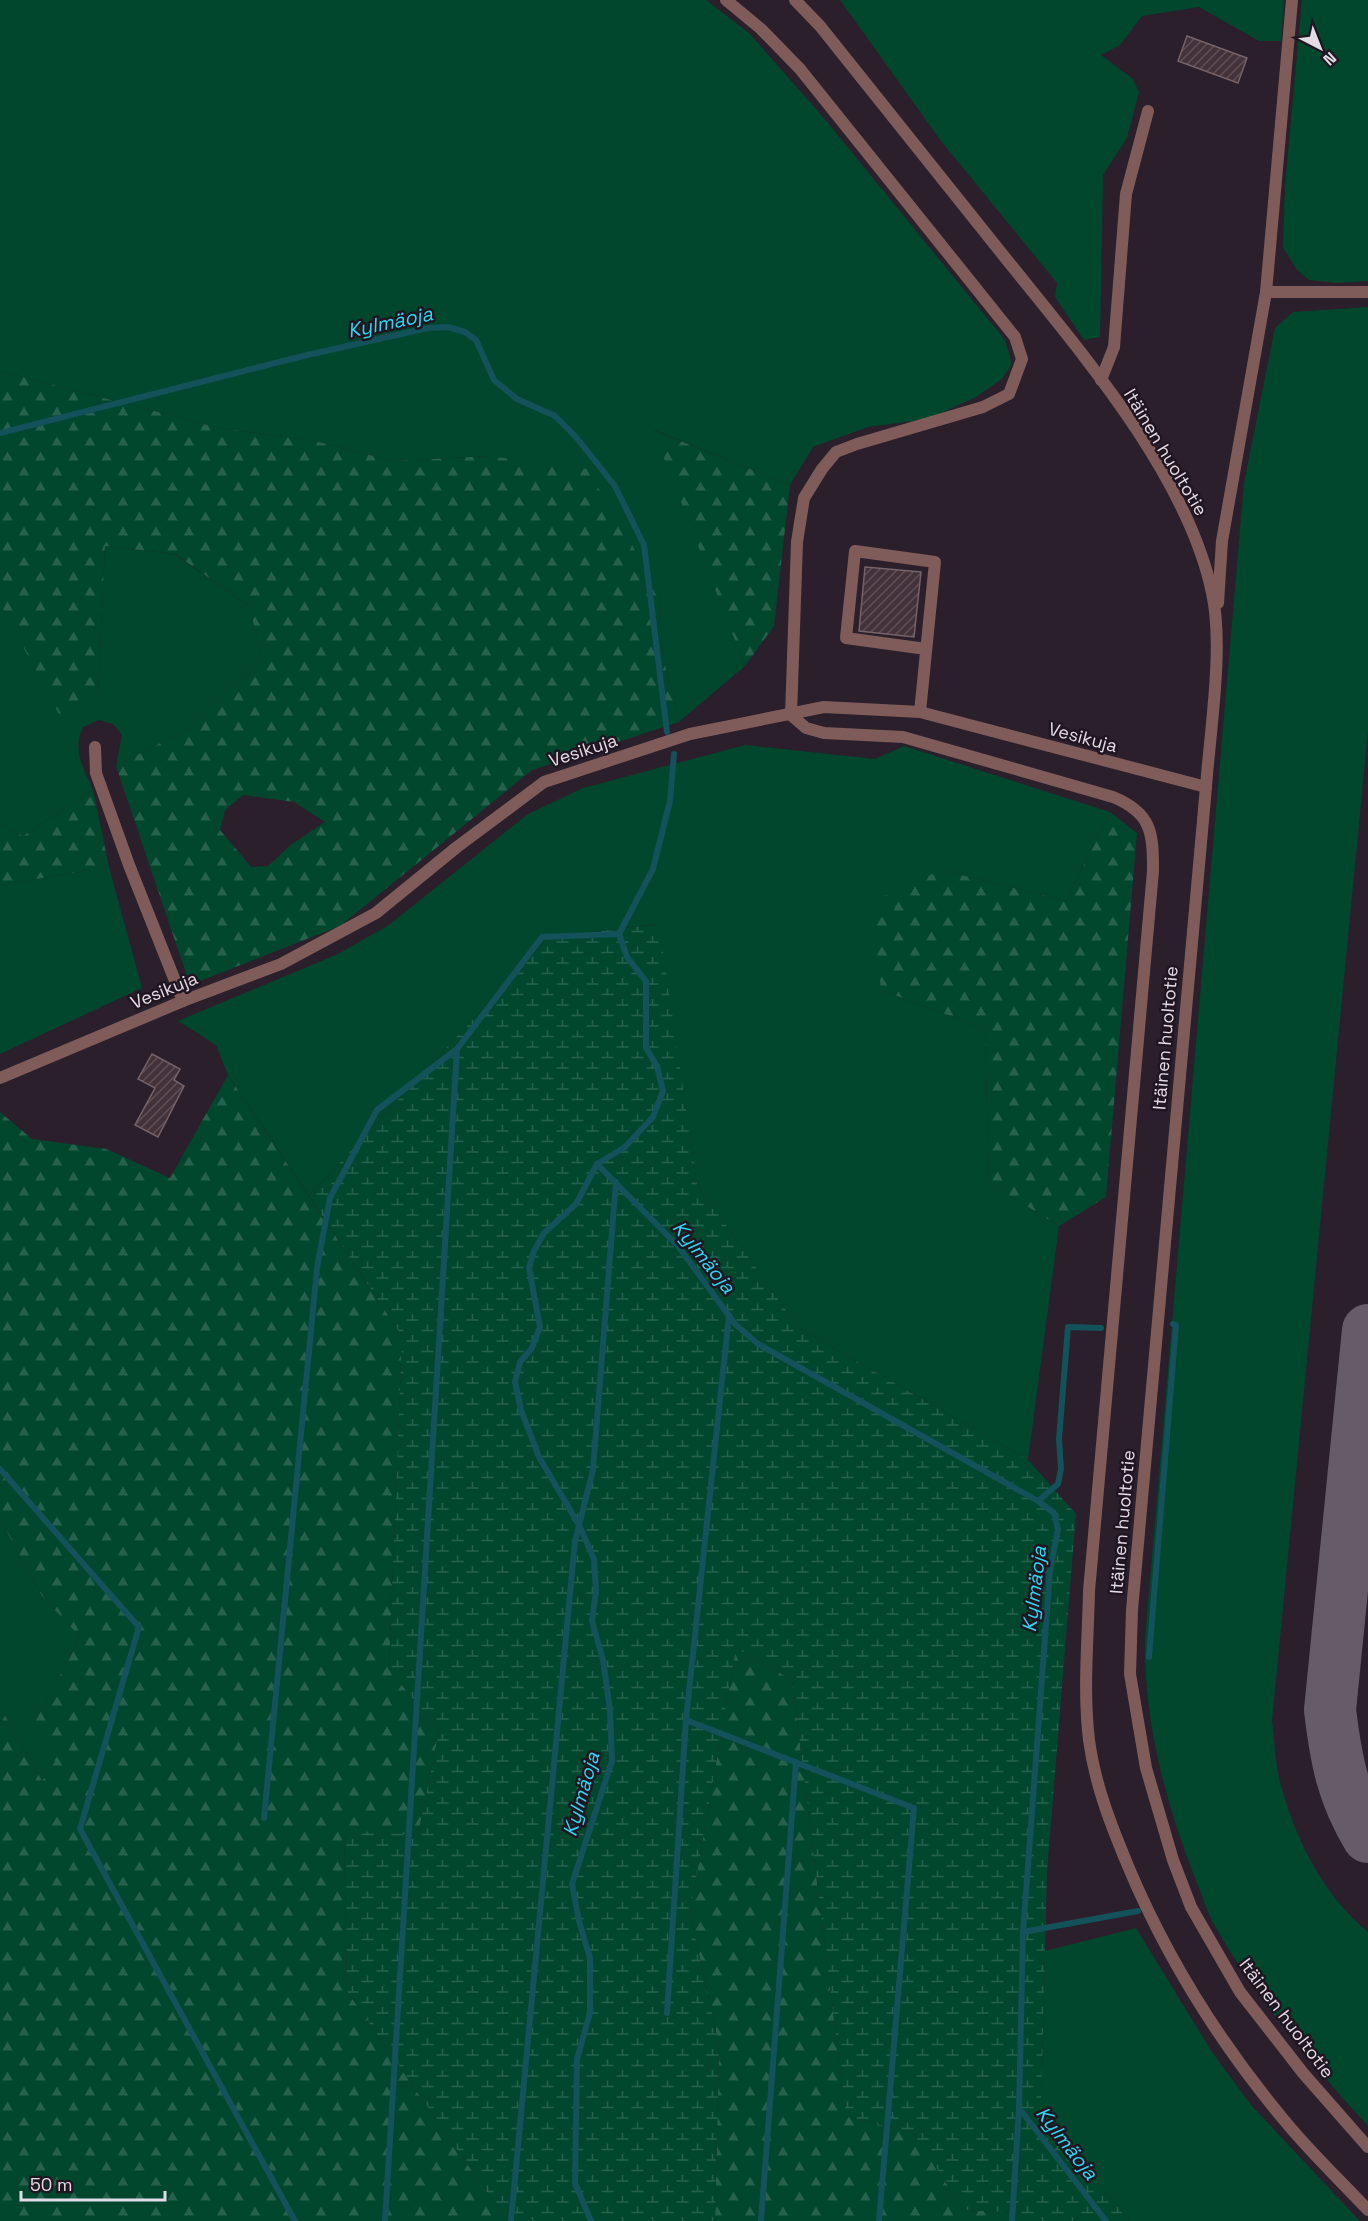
<svg xmlns="http://www.w3.org/2000/svg" width="1368" height="2221" viewBox="0 0 1368 2221" font-family="'Space Grotesk',sans-serif">
<style>
.grass{fill:#00472e}
.forest{fill:url(#forest-firs);fill-rule:evenodd}
.wetland{fill:url(#wetland-marsh)}
.lines{fill:none;stroke-linecap:round;stroke-linejoin:round}
.stream{stroke:#13515b;stroke-width:6}
.taxiway{stroke:#665c67;stroke-width:52}
.building{fill:url(#building-hatch);stroke:#766269;stroke-width:1.5}
.service{stroke:#7f5c5a;stroke-width:12}
.labels{text-anchor:middle;dominant-baseline:central;stroke-width:5;stroke-linejoin:round;paint-order:stroke}
.street-label{font-size:18px;fill:#e4dce5;stroke:#201621}
.water-label{font-size:20px;font-style:italic;fill:#2bd8f2;stroke:#201621}
</style>
<defs>
<pattern id="forest-firs" width="22" height="20" patternUnits="userSpaceOnUse" patternTransform="scale(1.5)"><rect width="22" height="20" fill="#00472e"/><path d="M5 1l3.5 6h-7zM16 11l3.5 6h-7z" fill="#25614c"/></pattern>
<pattern id="wetland-marsh" width="20" height="14" patternUnits="userSpaceOnUse" patternTransform="scale(1.5)"><rect width="20" height="14" fill="#00472e"/><path d="M1 5h8M5 5V1M11 12h8M15 12V8" fill="none" stroke="#25614c"/></pattern>
<pattern id="building-hatch" width="6" height="6" patternUnits="userSpaceOnUse" patternTransform="scale(1.5)"><rect width="6" height="6" fill="#433239"/><path d="M-1 1l2-2M0 6l6-6M5 7l2-2" fill="none" stroke="#5e4f56"/></pattern>
</defs>
<rect width="100%" height="100%" fill="#2a1f2b"/>
<!-- grass -->
<g class="grass">
<polygon points="0,0 706,0 749,33 824,118 1005,340 1012,364 1002,379 976,397 928,419 868,427 813,447 790,485 654,430 745,666 679,722 663,657 659,591 489,456 393,461 315,441 219,428 0,371"/>
<polygon points="840,0 1284,0 1281,41 1259,41 1199,7 1142,16 1120,45 1101,55 1133,79 1139,92 1127,138 1103,175 1100,337 1084,340 1055,297 1057,283 941,141"/>
<polygon points="1302,0 1368,0 1368,281 1336,283 1309,280 1297,270 1283,247 1285,186"/>
<path d="M 1368,307 L 1368,731 L 1272,1721 C 1275,1741 1275,1763 1280,1782 C 1295,1838 1322,1894 1368,1932 L 1368,2126 C 1312,2065 1258,2001 1216,1928 C 1207,1913 1202,1894 1195,1878 C 1165,1801 1144,1722 1145,1639 L 1244,483 L 1275,328 L 1293,312 Z"/>
<path d="M 105,546 L 174,554 L 249,606 L 262,656 L 189,728 L 116,766 L 122,735 L 113,724 L 99,720 L 83,727 C 72,750 83,767 93,790 L 23,836 L 0,824 L 0,603 L 98,695 Z"/>
<polygon points="745,745 875,759 904,746 1110,812 1066,901 941,870 881,990 985,1029 989,1183 1059,1226 1028,1460 799,1328 697,1184 658,924 549,937 309,1196 228,1075 216,1045 178,1021 338,954 389,925 528,814 583,788"/>
<polygon points="109,867 142,988 0,1054 0,885"/>
<polygon points="0,1519 42,1596 80,1637 33,1726 56,1762 42,1781 3,1712 0,1710"/>
<polygon points="1136,1928 1212,2052 1251,2105 1360,2221 1129,2221 1041,2111 1045,1951"/>
</g>
<!-- forest -->
<g class="forest">
<path d="M 0,371 L 219,428 L 315,441 L 393,461 L 489,456 L 587,469 L 659,591 L 663,657 L 679,722 L 532,770 L 340,926 L 190,985 L 116,766 L 189,728 L 262,656 L 249,606 L 175,554 L 105,546 L 98,695 L 59,714 L 0,603 ZM 243,795 L 294,802 L 325,822 L 292,844 L 268,866 L 251,867 L 220,830 L 225,810 Z"/>
<polygon points="653,430 790,485 774,626 745,666"/>
<polygon points="93,790 109,867 0,885 0,824 23,836"/>
<polygon points="1110,812 1137,833 1106,1197 1059,1226 989,1183 985,1029 881,990 871,902 941,870 1066,901"/>
<polygon points="228,1075 402,1336 389,1669 439,1731 418,1835 344,1831 347,1991 507,2221 0,2221 0,1710 3,1712 42,1781 55,1762 33,1726 80,1637 42,1596 0,1519 0,1112 32,1139 106,1149 170,1178"/>
<polygon points="736,1648 792,1680 846,2116 913,2133 964,2210 1007,2212 1015,2221 715,2221 719,2045 690,1913"/>
</g>
<!-- wetland -->
<polygon class="wetland" points="659,924 697,1184 799,1328 1028,1460 1076,1514 1047,1872 1041,2111 1129,2221 1015,2221 1007,2212 964,2210 913,2133 846,2116 792,1680 736,1648 690,1913 719,2045 715,2221 507,2221 347,1991 344,1830 418,1835 439,1731 389,1669 402,1336 309,1196 549,937"/>
<g class="lines">
<!-- stream -->
<g class="stream">
<polyline points="0,433 303,356 428,328 448,327 465,332 476,340 494,380 517,399 555,416 576,437 615,486 644,545 667,732"/>
<polyline points="597,1164 678,1246 735,1324 758,1344 1038,1501 1054,1513 1058,1529 1050,1571 1023,1932 1019,2108 1106,2221"/>
<polyline points="729,1315 686,1720 914,1808 879,2221"/>
<polyline points="0,1469 139,1627 80,1829 295,2221"/>
<polyline points="1038,1501 1058,1484 1061,1469 1059,1439 1068,1327 1101,1328"/>
<polyline points="1149,1657 1176,1325 1173,1324"/>
<polyline points="264,1818 317,1268 330,1198 377,1110 457,1049"/>
<polyline points="1023,1932 1138,1911"/>
<polyline points="667,2013 686,1720"/>
<polyline points="385,2221 457,1049 542,937 619,934"/>
<polyline points="511,2221 575,1541 593,1470 616,1182"/>
<polyline points="591,2221 575,2183 577,2059 590,2013 590,1958 579,1921 572,1884 612,1761 610,1710 603,1660 592,1621 596,1591 594,1559 579,1525 539,1457 521,1410 515,1382 520,1362 532,1348 540,1327 529,1268 534,1251 544,1233 576,1204 597,1164 625,1147 653,1117 663,1091 657,1066 646,1048 646,981 627,957 619,934 653,869 670,801 674,754"/>
<polyline points="761,2221 796,1762"/>
<polyline points="1012,2221 1019,2108"/>
</g>
<!-- taxiway -->
<path class="taxiway" d="M 1368,1330 L 1330,1710 C 1336,1759 1342,1794 1368,1837"/>
</g>
<!-- building -->
<g class="building">
<polygon points="1187,36 1247,58 1238,83 1178,61"/>
<polygon points="865,567 921,572 914,637 859,631"/>
<polygon points="152,1054 180,1069 174,1080 184,1086 158,1137 135,1125 155,1088 138,1079"/>
</g>
<g class="lines">
<!-- service -->
<g class="service">
<polyline points="726,0 761,29 800,69 1015,337 1022,359 1009,394 983,407 857,444 836,452 822,469 804,498 797,542 791,715"/>
<path d="M 795,0 L 820,26 C 882,104 945,182 1007,260 C 1081,352 1188,476 1212,593 C 1224,646 1210,731 1206,787 L 1132,1610 L 1130,1674 L 1146,1768 L 1173,1860 L 1191,1907 L 1240,1992 L 1303,2073 L 1368,2147"/>
<polyline points="1266,292 1368,292"/>
<polyline points="1101,380 1114,347 1126,194 1148,111"/>
<polyline points="1218,603 1222,541 1266,292 1292,0"/>
<polyline points="920,712 935,562 855,551 846,638 926,649"/>
<path d="M 791,715 L 806,728 L 824,733 L 903,737 L 1113,797 C 1152,813 1153,833 1153,871 L 1089,1591 C 1088,1640 1083,1691 1089,1740 C 1095,1785 1111,1825 1128,1866 C 1167,1959 1219,2042 1284,2120 C 1310,2152 1340,2180 1368,2210"/>
<polyline points="95,747 96,773 129,865 183,1001"/>
<polyline points="0,1078 183,1001 281,964 376,913 457,847 544,782 690,734 824,707 920,712 1206,787"/>
</g>
</g>
<g class="labels">
<!-- street labels -->
<g class="street-label">
<text transform="translate(1166 452) rotate(59)">Itäinen huoltotie</text>
<text transform="translate(1083 737) rotate(15)">Vesikuja</text>
<text transform="translate(583 750) rotate(-18)">Vesikuja</text>
<text transform="translate(164 990) rotate(-22)">Vesikuja</text>
<text transform="translate(1165 1038) rotate(-85)">Itäinen huoltotie</text>
<text transform="translate(1122 1522) rotate(-85)">Itäinen huoltotie</text>
<text transform="translate(1287 2018) rotate(53)">Itäinen huoltotie</text>
</g>
<!-- water labels -->
<g class="water-label">
<text transform="translate(390 322) rotate(-12)">Kylmäoja</text>
<text transform="translate(704 1257) rotate(51)">Kylmäoja</text>
<text transform="translate(1034 1589) rotate(-83)">Kylmäoja</text>
<text transform="translate(581 1794) rotate(-74)">Kylmäoja</text>
<text transform="translate(1067 2143) rotate(52)">Kylmäoja</text>
</g>
</g>
<!-- north arrow -->
<g transform="translate(1320 48) rotate(138)" stroke="#201621" stroke-width="4.5" paint-order="stroke">
<path d="M0-4.5L10 22L0 15L-10 22Z" fill="#e4dce5"/>
<text y="-9" font-size="16" font-weight="bold" text-anchor="middle" fill="#e4dce5">N</text>
</g>
<!-- scale -->
<path d="M21 2191v9h144v-9" fill="none" stroke="#e4dce5" stroke-width="3"/>
<text x="30" y="2191" font-size="18" fill="#e4dce5" stroke="#201621" stroke-width="4.5" paint-order="stroke">50 m</text>
</svg>
